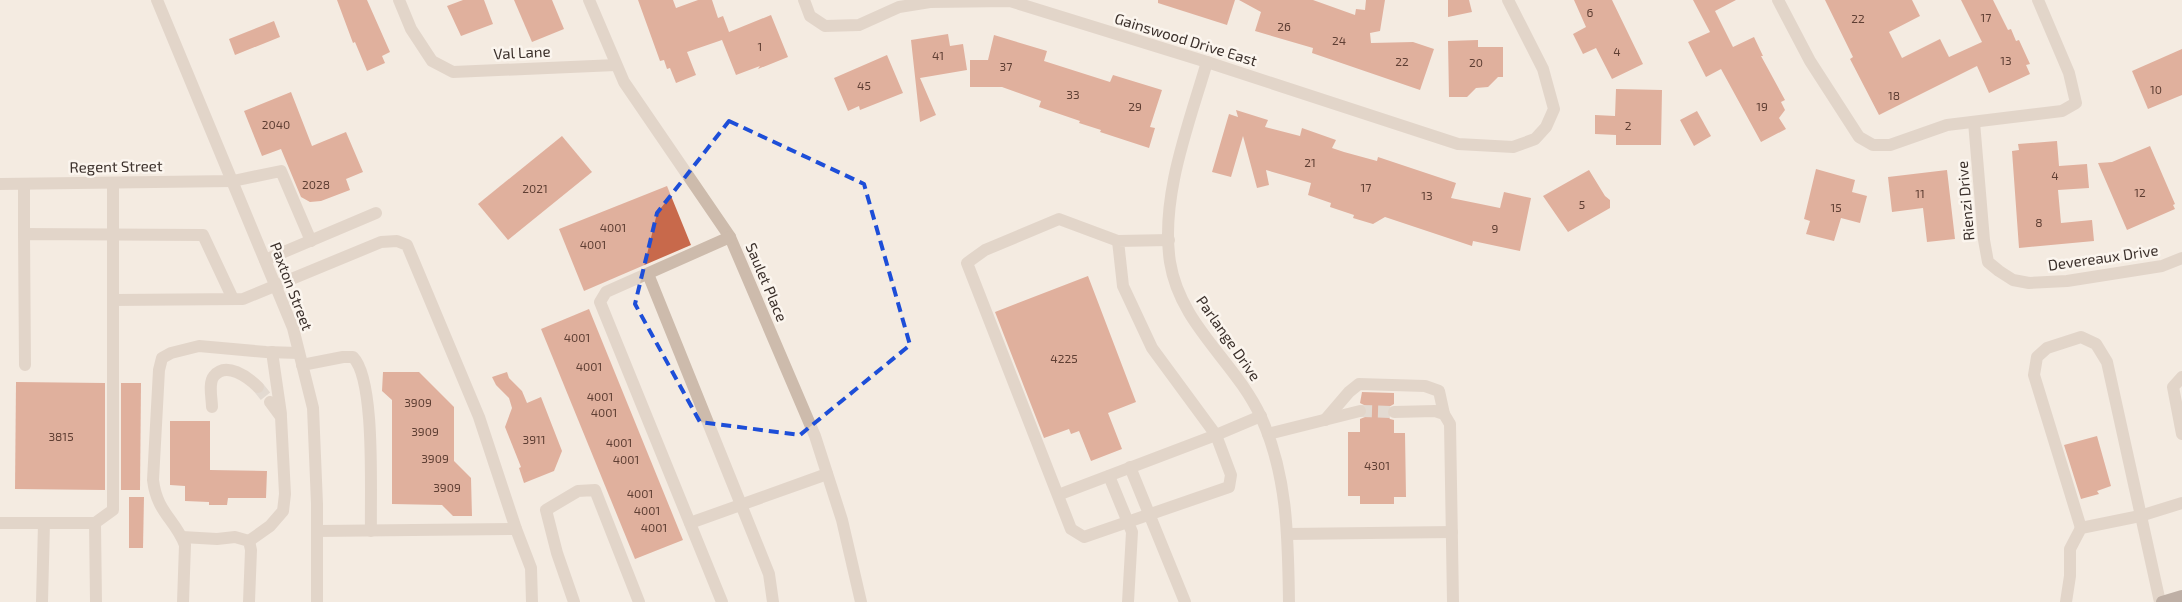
<svg xmlns="http://www.w3.org/2000/svg" width="2182" height="602" viewBox="0 0 2182 602" font-family="'Exo 2',sans-serif">
<style>
.building{fill:#c8694b}
.lines{fill:none;stroke-linecap:round;stroke-linejoin:round}
.minor-tunnel{stroke:#cfc6bd;stroke-width:12;stroke-dasharray:12 6;stroke-linecap:butt}
.minor{stroke:#cdbbac;stroke-width:12}
.major{stroke:#7d675c;stroke-width:12}
.marked{fill:none;stroke:#1d4ed8;stroke-width:4;stroke-dasharray:10 6;stroke-linejoin:round}
.labels{text-anchor:middle;dominant-baseline:central;stroke-width:5;stroke-linejoin:round;paint-order:stroke}
.number-label{font-size:12px;fill:#5e3e33}
.street-label{font-size:15px;fill:#3b302b;stroke:#fbf5ee}
</style>
<rect width="100%" height="100%" fill="#f4ebe1"/>
<!-- building -->
<g class="building">
<polygon points="337,0 367,0 390,52 382,56 385,63 367,71 355,42 353,43"/>
<polygon points="463,0 484,0 493,24 461,36 447,6"/>
<polygon points="514,0 552,0 564,29 532,42"/>
<polygon points="638,0 673,0 676,8 698,0 712,0 718,18 723,16 729,32 771,15 788,57 758,69 760,66 736,75 722,40 687,52 696,75 676,83 670,68 667,69 664,60 660,61"/>
<polygon points="1158,0 1235,0 1227,25 1158,3"/>
<polygon points="1239,0 1313,0 1355,15 1356,9 1365,10 1366,0 1385,0 1380,31 1370,33 1371,43 1413,42 1434,49 1420,90 1312,53 1313,48 1255,31 1261,12"/>
<polygon points="1448,0 1469,0 1472,12 1448,17"/>
<polygon points="1574,0 1612,0 1643,64 1612,79 1596,48 1583,54 1573,34 1586,27"/>
<polygon points="1693,0 1736,0 1715,11 1733,47 1754,37 1763,56 1761,56 1785,100 1781,102 1785,110 1779,118 1786,129 1761,142 1721,69 1706,77 1688,42 1710,32"/>
<polygon points="1825,0 1912,0 1920,16 1889,32 1902,58 1940,39 1949,57 1982,42 1961,0 1993,0 2008,30 2011,29 2016,41 2019,40 2030,64 2026,65 2030,74 1989,93 1977,66 1879,115 1850,59 1853,57"/>
<polygon points="274,21 280,37 235,55 229,39"/>
<polygon points="948,34 950,46 963,44 967,70 920,78 936,115 920,122 911,40"/>
<polygon points="994,35 1047,51 1044,61 1110,82 1113,75 1162,90 1150,127 1155,128 1149,148 1100,132 1101,130 1079,123 1080,121 1039,107 1041,101 1002,87 970,87 970,60 988,60"/>
<polygon points="1478,40 1478,47 1503,47 1503,77 1498,77 1488,87 1476,88 1467,97 1449,97 1448,41"/>
<polygon points="2182,49 2182,95 2148,109 2132,71"/>
<polygon points="887,55 903,93 860,110 859,106 848,111 834,78"/>
<polygon points="1616,89 1662,90 1661,145 1616,145 1616,135 1595,134 1595,115 1615,116"/>
<polygon points="291,92 312,146 346,132 363,172 346,179 350,190 321,201 310,202 301,197 281,149 262,156 244,111"/>
<polygon points="1236,110 1268,120 1265,127 1300,136 1302,128 1336,140 1332,148 1344,152 1377,161 1378,157 1456,183 1451,198 1500,208 1504,192 1531,198 1520,251 1473,241 1472,246 1385,217 1373,224 1353,218 1354,215 1330,207 1331,203 1308,195 1311,183 1266,170 1269,185 1257,188 1243,136 1231,177 1212,172 1229,114 1238,117"/>
<polygon points="1697,111 1711,136 1694,146 1680,120"/>
<polygon points="562,136 592,172 508,240 478,204"/>
<polygon points="2057,141 2059,166 2087,164 2089,188 2058,190 2061,223 2092,220 2094,241 2019,248 2012,151 2019,150 2018,144"/>
<polygon points="2150,146 2175,204 2173,205 2175,209 2127,230 2098,163 2112,162"/>
<polygon points="1816,169 1855,180 1852,192 1867,196 1860,223 1841,218 1834,241 1806,234 1810,221 1804,219"/>
<polygon points="1589,170 1605,196 1610,200 1610,208 1568,232 1543,196"/>
<polygon points="1947,170 1955,239 1927,242 1923,208 1892,212 1888,177"/>
<polygon points="667,186 691,245 584,291 559,229"/>
<polygon points="1088,276 1136,402 1108,413 1122,449 1091,461 1079,431 1071,434 1069,429 1044,438 995,312"/>
<polygon points="589,309 683,540 635,559 541,329"/>
<polygon points="383,372 419,372 454,407 454,461 471,478 472,516 453,516 442,505 392,504 392,400 382,391"/>
<polygon points="507,372 509,378 522,391 527,403 541,397 562,451 554,471 524,483 519,468 521,467 505,427 512,408 509,398 496,385 492,377"/>
<polygon points="16,382 105,383 105,490 15,489"/>
<polygon points="121,383 141,383 140,490 121,490"/>
<polygon points="1362,392 1394,393 1394,404 1387,408 1386,413 1390,419 1394,420 1394,433 1405,433 1406,497 1394,497 1394,504 1360,504 1360,496 1348,496 1348,432 1360,432 1360,419 1365,417 1368,413 1366,406 1360,403"/>
<polygon points="170,421 210,421 210,470 267,471 266,498 228,498 227,505 209,505 209,502 185,501 185,486 170,485"/>
<polygon points="2097,436 2111,486 2097,491 2099,494 2081,499 2064,445"/>
<polygon points="129,497 144,497 143,548 129,548"/>
</g>
<g class="lines">
<!-- minor-tunnel -->
<g class="minor-tunnel">
<polyline points="258,387 270,402"/>
<polyline points="1360,411 1394,412"/>
</g>
<!-- minor -->
<g class="minor">
<polyline points="157,0 293,328 313,408 317,504 317,602"/>
<polyline points="399,0 411,29 432,61 453,72 616,65"/>
<polyline points="589,0 624,82 730,237 815,436 842,520 861,602"/>
<polyline points="804,0 810,16 825,26 859,25 899,7 930,2 1010,1 1207,62 1458,144 1513,147 1535,139 1546,127 1554,109 1543,69 1508,0"/>
<polyline points="1778,0 1810,61 1859,137 1873,145 1890,145 1947,125 2062,111 2076,103 2069,73 2038,0"/>
<path d="M 1207,62 C 1189,124 1160,197 1170,262 C 1180,325 1235,361 1261,417 C 1288,476 1288,539 1289,602"/>
<polyline points="1974,122 1984,240 1988,262 1999,271 2013,280 2029,283 2067,281 2162,266 2182,258"/>
<polyline points="0,184 233,181 281,171 311,241"/>
<polyline points="24,184 24,234"/>
<polyline points="1169,240 1118,241 1123,286 1152,348 1216,435 1261,416"/>
<polyline points="265,260 376,213"/>
<polyline points="648,274 769,574 773,602"/>
<polyline points="113,300 243,299 381,242 397,241 407,245 479,417 516,529 531,568 532,602"/>
<polyline points="272,352 281,414"/>
<polyline points="25,365 24,234 203,235 233,299"/>
<path d="M 302,365 L 343,357 L 353,357 C 376,380 370,495 371,531"/>
<polyline points="2182,377 2173,387 2182,434"/>
<path d="M 212,407 C 212,399 208,383 214,376 C 226,361 248,377 258,387"/>
<polyline points="1394,412 1435,411 1444,414 1450,424 1453,602"/>
<polyline points="1325,420 1349,392 1359,384 1425,386 1439,391 1444,414"/>
<polyline points="1268,434 1360,411"/>
<polyline points="1130,467 1185,602"/>
<polyline points="1109,476 1132,532 1128,602"/>
<polyline points="1058,495 1216,435 1231,475 1229,487 1084,537 1071,529 967,263 985,250 1059,219 1118,241"/>
<polyline points="0,523 44,523"/>
<polyline points="95,523 113,510 113,183"/>
<polyline points="690,523 827,474"/>
<polyline points="2081,528 2034,375 2037,357 2047,348 2081,337 2096,344 2107,362 2160,602"/>
<polyline points="317,531 516,529"/>
<polyline points="1288,534 1452,532"/>
<polyline points="182,537 217,539 235,537 249,541 251,550 249,602"/>
<polyline points="249,541 270,526 283,511 285,494 281,417 270,402"/>
<polyline points="42,602 44,523 95,523 96,602"/>
<path d="M 183,602 L 185,545 C 175,519 157,513 153,480 L 159,370 L 162,358 L 171,353 L 199,346 L 266,352 L 299,353"/>
<polyline points="574,602 557,553 546,510 578,491 595,490 639,602"/>
<polyline points="722,602 600,302 606,292 730,237"/>
<polyline points="2066,602 2070,576 2070,549 2081,528 2140,516 2182,503"/>
</g>
<!-- major -->
<polyline class="major" points="2162,602 2182,596"/>
</g>
<!-- marked area -->
<path d="M0 0H2182V602H0ZM 729,121 L 864,184 L 910,345 L 800,435 L 700,422 L 635,304 L 657,213 Z" fill="#f4ebe1" fill-opacity=".55" fill-rule="evenodd"/>
<path class="marked" d="M 729,121 L 864,184 L 910,345 L 800,435 L 700,422 L 635,304 L 657,213 Z"/>
<g class="labels">
<!-- number labels -->
<g class="number-label">
<text x="1590" y="12">6</text>
<text x="1986" y="17">17</text>
<text x="1858" y="18">22</text>
<text x="1284" y="26">26</text>
<text x="1339" y="40">24</text>
<text x="760" y="46">1</text>
<text x="1617" y="51">4</text>
<text x="938" y="55">41</text>
<text x="2006" y="60">13</text>
<text x="1402" y="61">22</text>
<text x="1476" y="62">20</text>
<text x="1006" y="66">37</text>
<text x="864" y="85">45</text>
<text x="2156" y="89">10</text>
<text x="1073" y="94">33</text>
<text x="1894" y="95">18</text>
<text x="1135" y="106">29</text>
<text x="1762" y="106">19</text>
<text x="276" y="124">2040</text>
<text x="1628" y="125">2</text>
<text x="1310" y="162">21</text>
<text x="2055" y="175">4</text>
<text x="316" y="184">2028</text>
<text x="1366" y="187">17</text>
<text x="535" y="188">2021</text>
<text x="2140" y="192">12</text>
<text x="1920" y="193">11</text>
<text x="1427" y="195">13</text>
<text x="1582" y="204">5</text>
<text x="1836" y="207">15</text>
<text x="2039" y="222">8</text>
<text x="613" y="227">4001</text>
<text x="1495" y="228">9</text>
<text x="593" y="244">4001</text>
<text x="577" y="337">4001</text>
<text x="1064" y="358">4225</text>
<text x="589" y="366">4001</text>
<text x="600" y="396">4001</text>
<text x="418" y="402">3909</text>
<text x="604" y="412">4001</text>
<text x="425" y="431">3909</text>
<text x="61" y="436">3815</text>
<text x="534" y="439">3911</text>
<text x="619" y="442">4001</text>
<text x="435" y="458">3909</text>
<text x="626" y="459">4001</text>
<text x="1377" y="465">4301</text>
<text x="447" y="487">3909</text>
<text x="640" y="493">4001</text>
<text x="647" y="510">4001</text>
<text x="654" y="527">4001</text>
</g>
<!-- street labels -->
<g class="street-label">
<text transform="translate(1186 39) rotate(17)">Gainswood Drive East</text>
<text transform="translate(522 52) rotate(-3)">Val Lane</text>
<text transform="translate(116 166) rotate(-1)">Regent Street</text>
<text transform="translate(1965 201) rotate(-95)">Rienzi Drive</text>
<text transform="translate(2103 257) rotate(-8)">Devereaux Drive</text>
<text transform="translate(767 282) rotate(67)">Saulet Place</text>
<text transform="translate(292 286) rotate(69)">Paxton Street</text>
<text transform="translate(1229 338) rotate(55)">Parlange Drive</text>
</g>
</g>
</svg>
